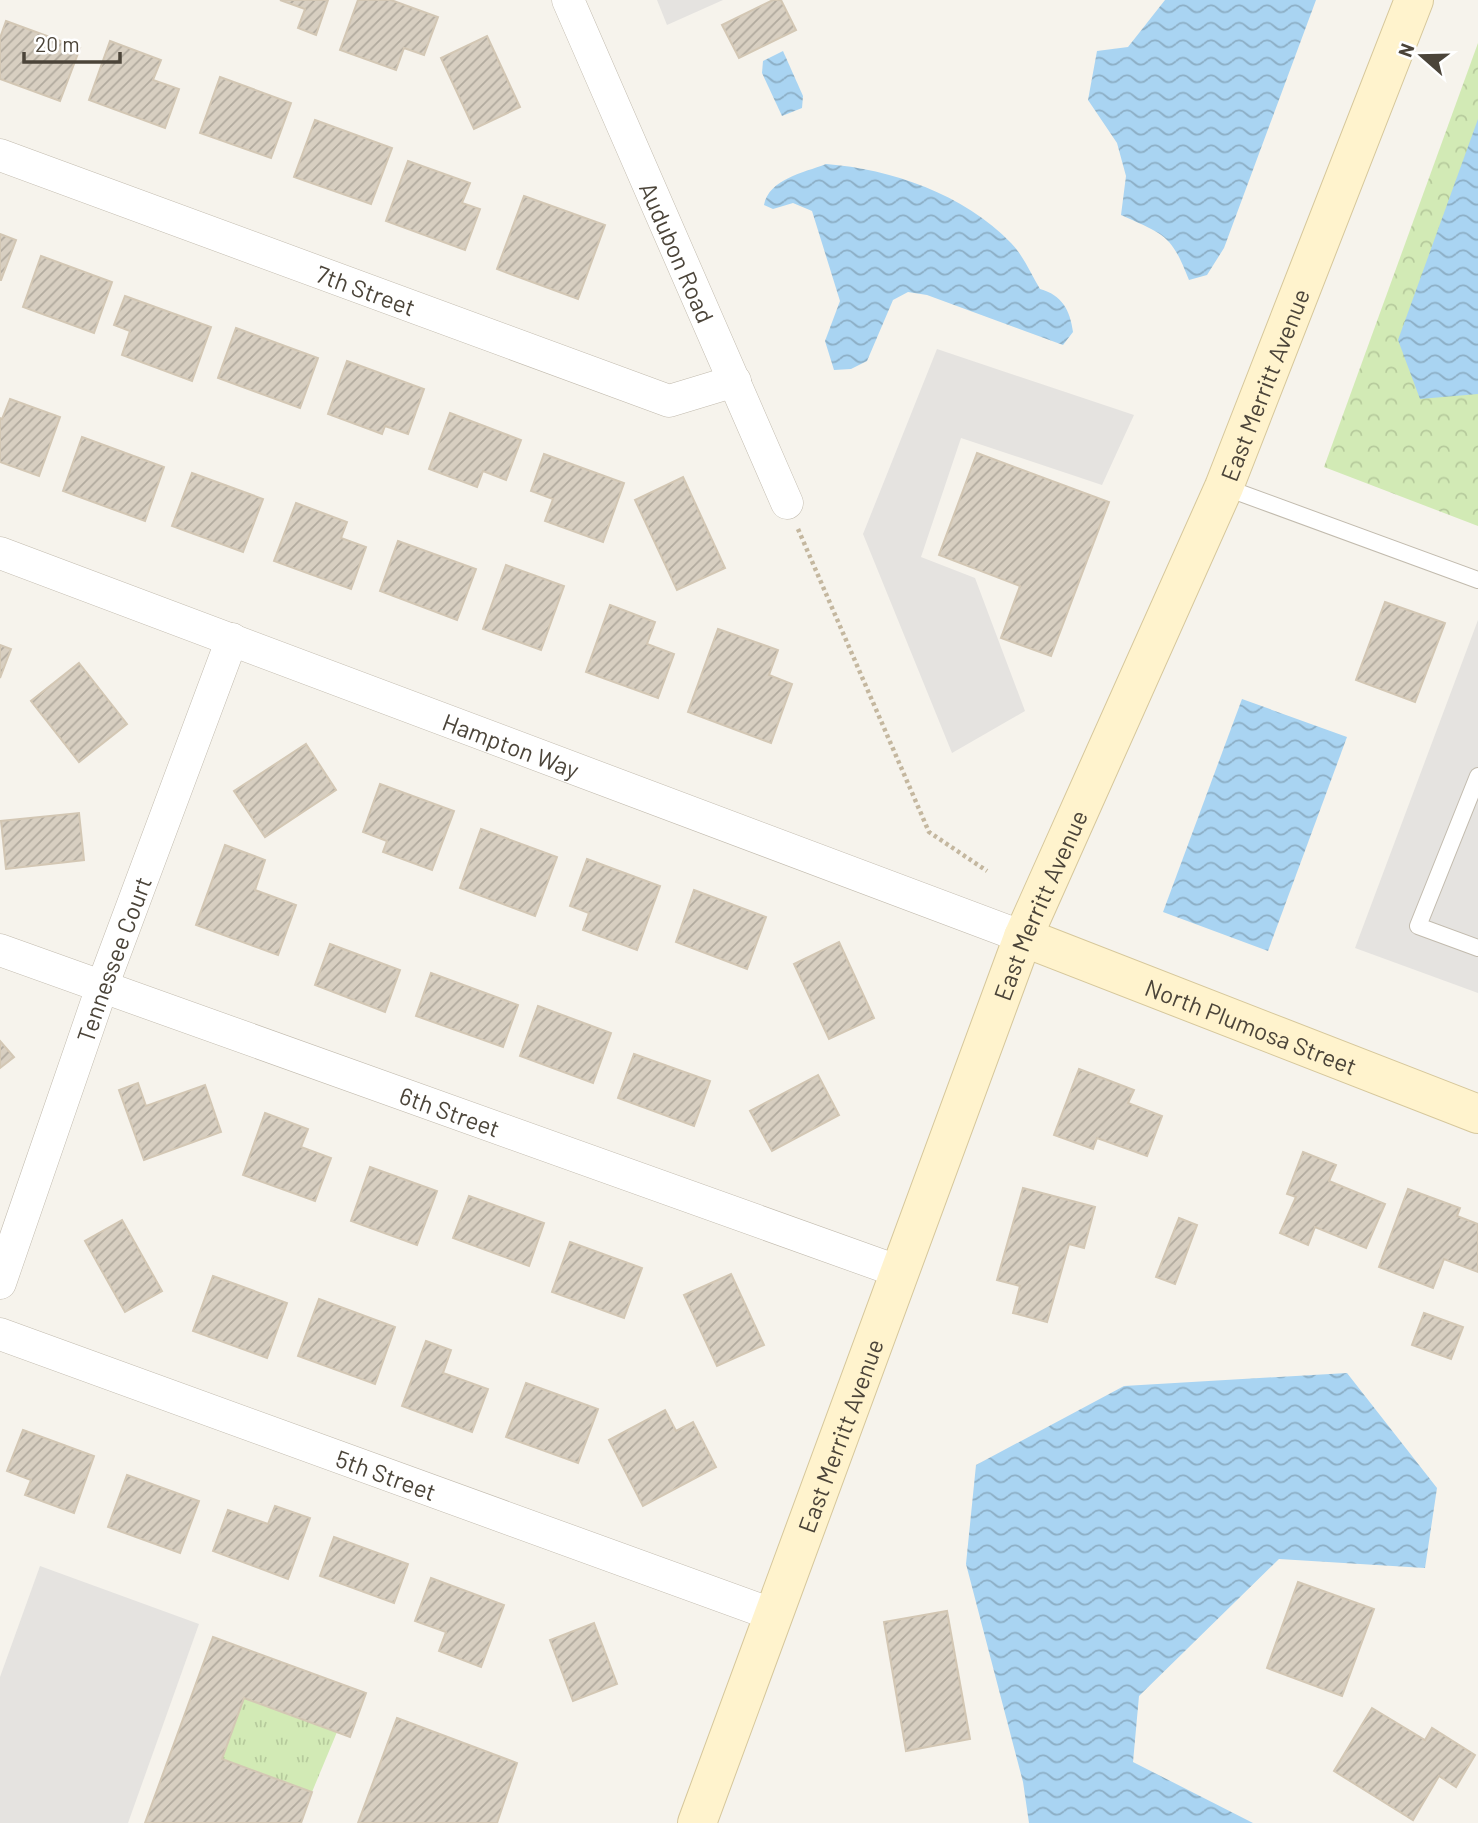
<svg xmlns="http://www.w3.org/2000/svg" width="1478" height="1823" viewBox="0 0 1478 1823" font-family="Barlow,sans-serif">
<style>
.grass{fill:url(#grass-tufts)}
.forest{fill:url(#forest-crowns)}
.parking{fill:#e5e3e0}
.water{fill:url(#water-waves)}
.building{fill:url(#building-hatch);stroke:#d3c7b4;stroke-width:2}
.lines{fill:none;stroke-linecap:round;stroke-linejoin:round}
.lane-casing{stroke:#c2bbae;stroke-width:18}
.street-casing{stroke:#c2bbae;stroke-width:33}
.secondary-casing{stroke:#d6c79b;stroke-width:40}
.path{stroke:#c4b79f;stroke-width:4.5;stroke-dasharray:3.5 3.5;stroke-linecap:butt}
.lane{stroke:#fff;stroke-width:16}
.street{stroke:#fff;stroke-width:32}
.secondary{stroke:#fff3cd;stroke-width:38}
.labels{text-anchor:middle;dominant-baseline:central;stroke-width:5;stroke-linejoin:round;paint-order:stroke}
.street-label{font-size:24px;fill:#4b4439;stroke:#fff}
</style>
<defs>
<pattern id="grass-tufts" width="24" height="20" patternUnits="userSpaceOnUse" patternTransform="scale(1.75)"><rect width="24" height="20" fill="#d2eab5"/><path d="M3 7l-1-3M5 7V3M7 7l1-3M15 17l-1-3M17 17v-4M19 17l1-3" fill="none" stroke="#b6ca9c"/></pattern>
<pattern id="forest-crowns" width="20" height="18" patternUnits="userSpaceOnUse" patternTransform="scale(1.75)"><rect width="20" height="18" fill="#d2eab5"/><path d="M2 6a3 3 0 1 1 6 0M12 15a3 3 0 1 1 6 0" fill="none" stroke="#b6ca9c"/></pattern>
<pattern id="water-waves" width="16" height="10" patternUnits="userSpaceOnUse" patternTransform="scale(1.75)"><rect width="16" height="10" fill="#a9d4f2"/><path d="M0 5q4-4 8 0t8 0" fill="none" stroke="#8caec5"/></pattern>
<pattern id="building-hatch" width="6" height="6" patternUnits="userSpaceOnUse" patternTransform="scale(1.75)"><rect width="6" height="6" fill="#d8cfc1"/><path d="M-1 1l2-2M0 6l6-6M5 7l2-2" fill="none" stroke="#b1aa9e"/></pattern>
</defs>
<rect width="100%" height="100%" fill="#f6f3ec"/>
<!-- grass -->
<polygon class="grass" points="244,1698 337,1732 312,1792 222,1759"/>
<!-- forest -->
<polygon class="forest" points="1478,43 1478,526 1324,467"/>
<!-- parking -->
<g class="parking">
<polygon points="657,0 723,0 667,25"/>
<polygon points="937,349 1134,415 1102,485 961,438 921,557 975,578 1025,711 952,753 863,534"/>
<polygon points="1478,620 1478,993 1355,948"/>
<polygon points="40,1566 199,1624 128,1823 0,1823 0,1677"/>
</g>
<!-- water -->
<g class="water">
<path d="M 1165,0 L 1316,0 L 1224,248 L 1207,275 L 1189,280 C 1171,234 1165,235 1121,215 L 1126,176 L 1117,143 L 1088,100 L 1097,51 L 1128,47 Z"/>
<polygon points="783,51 803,96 802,108 782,116 762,73 763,61"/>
<polygon points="1478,119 1478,394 1420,399 1398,340"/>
<path d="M 826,164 C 891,169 964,194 1011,243 C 1023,255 1031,274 1040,289 C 1062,295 1070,310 1073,332 L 1063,345 L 927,295 L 908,292 L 893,300 L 867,361 L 851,369 L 834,370 L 825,341 L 840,301 L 812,211 L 793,203 L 773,209 L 764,205 C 769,179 803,173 826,164 Z"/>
<polygon points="1242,699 1347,737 1268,951 1163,912"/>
<polygon points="1347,1373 1437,1488 1425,1568 1279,1559 1139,1696 1133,1762 1253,1823 1029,1823 1023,1782 966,1564 976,1465 1124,1386"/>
</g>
<!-- building -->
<g class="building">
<polygon points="280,0 328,0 316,35 298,28 305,9"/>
<polygon points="358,0 391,0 438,17 424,55 404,48 396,70 340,50"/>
<polygon points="773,0 781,0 796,30 739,58 722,25"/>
<polygon points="6,21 80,48 60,101 0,79 0,38"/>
<polygon points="487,36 520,107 474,129 441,58"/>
<polygon points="110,41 161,60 153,80 179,89 165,128 89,100"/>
<polygon points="220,77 291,103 271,158 200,133"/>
<polygon points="315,120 392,148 371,204 294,177"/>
<polygon points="408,161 470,183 462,203 480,209 465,250 386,221"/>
<polygon points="524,196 605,225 578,299 497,269"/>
<polygon points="0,234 16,240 1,280 0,280"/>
<polygon points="41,256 112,282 94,333 23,307"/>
<polygon points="125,296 211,327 192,381 122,355 130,331 114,325"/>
<polygon points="236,328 318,358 300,408 218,378"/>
<polygon points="347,361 424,389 408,434 385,426 382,434 328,414"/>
<polygon points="10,399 60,417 39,476 0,462 0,418 2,419"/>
<polygon points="450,413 521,440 506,480 483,471 477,487 429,469"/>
<polygon points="82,437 164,467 145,521 63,491"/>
<polygon points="977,453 1109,502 1051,656 1001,638 1020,586 939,555"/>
<polygon points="544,454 624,483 603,542 545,521 553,499 531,491"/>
<polygon points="192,473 263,499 243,552 172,526"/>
<polygon points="683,477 725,568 677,590 635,500"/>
<polygon points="296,503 347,522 341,538 366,547 351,589 274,561"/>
<polygon points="398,541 476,569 457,620 380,591"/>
<polygon points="506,565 564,586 541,650 483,629"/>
<polygon points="1385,602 1445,623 1415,702 1356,680"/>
<polygon points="610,605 655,622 647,644 674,654 658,698 586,672"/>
<polygon points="718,629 778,650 769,675 792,684 771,743 688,712"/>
<polygon points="0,645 11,649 0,678"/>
<polygon points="79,663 127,724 79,762 31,701"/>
<polygon points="306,744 336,790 265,837 234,791"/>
<polygon points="380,784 454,811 432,870 383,852 387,841 363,832"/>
<polygon points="79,813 84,860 6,869 1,821"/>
<polygon points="481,829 557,857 535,916 460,888"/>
<polygon points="225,845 265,860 255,890 296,905 278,955 196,925"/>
<polygon points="587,859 660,886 637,950 583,930 589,913 570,906"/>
<polygon points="694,890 766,917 747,969 676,942"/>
<polygon points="839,942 874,1018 829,1039 794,964"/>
<polygon points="330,944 400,970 385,1012 315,985"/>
<polygon points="431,973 518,1005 503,1047 416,1016"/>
<polygon points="538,1006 611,1033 593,1083 520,1056"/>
<polygon points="0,1041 14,1057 0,1068"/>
<polygon points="634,1054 710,1081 694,1126 618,1098"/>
<polygon points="1079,1069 1134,1090 1128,1103 1162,1116 1147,1156 1097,1138 1093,1149 1054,1135"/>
<polygon points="818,1075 839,1115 772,1151 750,1111"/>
<polygon points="138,1083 146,1106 205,1085 221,1132 144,1160 119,1090"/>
<polygon points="265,1113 308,1129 301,1147 331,1158 315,1201 243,1175"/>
<polygon points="1303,1152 1336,1165 1329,1181 1385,1204 1366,1248 1315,1227 1308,1245 1280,1233 1296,1197 1287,1194"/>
<polygon points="370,1167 437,1191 417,1245 351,1221"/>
<polygon points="1023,1188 1095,1207 1084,1248 1069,1244 1047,1322 1013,1313 1020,1286 997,1280"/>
<polygon points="1408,1189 1460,1208 1457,1216 1478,1224 1478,1272 1444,1259 1433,1288 1379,1267"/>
<polygon points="469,1196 544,1223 529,1266 453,1238"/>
<polygon points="1179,1218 1197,1225 1175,1284 1156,1277"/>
<polygon points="122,1220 162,1291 125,1312 85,1241"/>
<polygon points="570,1242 642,1268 624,1318 552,1292"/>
<polygon points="731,1274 764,1345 717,1366 684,1295"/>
<polygon points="213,1276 287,1303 267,1358 193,1331"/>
<polygon points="319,1299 395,1327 375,1384 298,1356"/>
<polygon points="1424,1313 1463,1327 1451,1359 1412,1345"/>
<polygon points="426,1341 451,1350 443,1373 488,1389 472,1432 402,1406"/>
<polygon points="526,1383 598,1409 578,1463 506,1437"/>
<polygon points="665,1410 676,1431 693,1422 716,1467 643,1506 609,1440"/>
<polygon points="23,1430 94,1456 74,1513 25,1495 31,1480 7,1471"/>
<polygon points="127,1475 199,1501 180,1553 108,1527"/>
<polygon points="275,1506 310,1518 288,1579 213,1551 228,1510 268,1524"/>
<polygon points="334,1537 408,1564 394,1603 320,1576"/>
<polygon points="431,1578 504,1605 481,1667 439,1651 446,1632 415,1621"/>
<polygon points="1298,1582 1374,1609 1342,1696 1267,1668"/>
<polygon points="947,1611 970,1739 906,1751 884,1622"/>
<polygon points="594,1623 617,1684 573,1701 550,1640"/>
<polygon points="213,1637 366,1693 350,1737 244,1698 222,1759 312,1792 301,1823 145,1823"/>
<polygon points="1372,1708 1425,1740 1432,1728 1475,1755 1456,1787 1439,1776 1413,1820 1334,1771"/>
<polygon points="397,1718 517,1763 497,1823 358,1823"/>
</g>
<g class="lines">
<defs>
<g id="lane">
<polyline points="1224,487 1478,580"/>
<polyline points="1478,776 1418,926 1478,948"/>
</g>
<g id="street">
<path id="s1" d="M 568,0 L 787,503"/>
<path id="s2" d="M 0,155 L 669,401 L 735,381"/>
<path id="s3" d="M 0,553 L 1023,937"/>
<path id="s4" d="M 0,950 L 900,1272"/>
<path id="s5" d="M 0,1283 L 102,987 L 232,639"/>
<path id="s6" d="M 0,1334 L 774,1615"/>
</g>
<g id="secondary">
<path id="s7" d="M 1023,937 L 1478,1114"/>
<path id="s8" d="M 697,1823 L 1023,937 L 1224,487 L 1414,0"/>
</g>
</defs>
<!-- lane casing -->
<use href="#lane" class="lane-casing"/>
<!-- street casing -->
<use href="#street" class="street-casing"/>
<!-- secondary casing -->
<use href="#secondary" class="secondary-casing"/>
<!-- path -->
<polyline class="path" points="798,529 929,832 987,871"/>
<!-- lane -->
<use href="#lane" class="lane"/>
<!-- street -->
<use href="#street" class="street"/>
<!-- secondary -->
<use href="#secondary" class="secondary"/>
</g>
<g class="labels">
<!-- street labels -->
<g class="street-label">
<text stroke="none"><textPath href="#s1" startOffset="275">Audubon Road</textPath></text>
<text stroke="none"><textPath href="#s2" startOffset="390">7th Street</textPath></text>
<text stroke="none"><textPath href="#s8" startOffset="1547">East Merritt Avenue</textPath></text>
<text stroke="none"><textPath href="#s3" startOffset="546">Hampton Way</textPath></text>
<text stroke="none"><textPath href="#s8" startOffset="980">East Merritt Avenue</textPath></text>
<text stroke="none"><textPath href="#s5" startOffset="343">Tennessee Court</textPath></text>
<text stroke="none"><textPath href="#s7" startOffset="245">North Plumosa Street</textPath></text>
<text stroke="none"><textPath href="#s4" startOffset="478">6th Street</textPath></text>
<text stroke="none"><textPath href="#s8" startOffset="413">East Merritt Avenue</textPath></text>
<text stroke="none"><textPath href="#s6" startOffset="411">5th Street</textPath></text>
</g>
</g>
<!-- north arrow -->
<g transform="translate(1422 56) rotate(290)" stroke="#ffffff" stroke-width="5" paint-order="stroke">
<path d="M0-5L12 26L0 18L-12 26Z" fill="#4b4439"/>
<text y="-10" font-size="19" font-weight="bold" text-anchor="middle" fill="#4b4439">N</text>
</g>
<!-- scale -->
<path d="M24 52v10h96v-10" fill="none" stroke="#4b4439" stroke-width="3.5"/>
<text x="35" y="52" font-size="21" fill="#4b4439" stroke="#ffffff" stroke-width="5" paint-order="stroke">20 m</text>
</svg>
